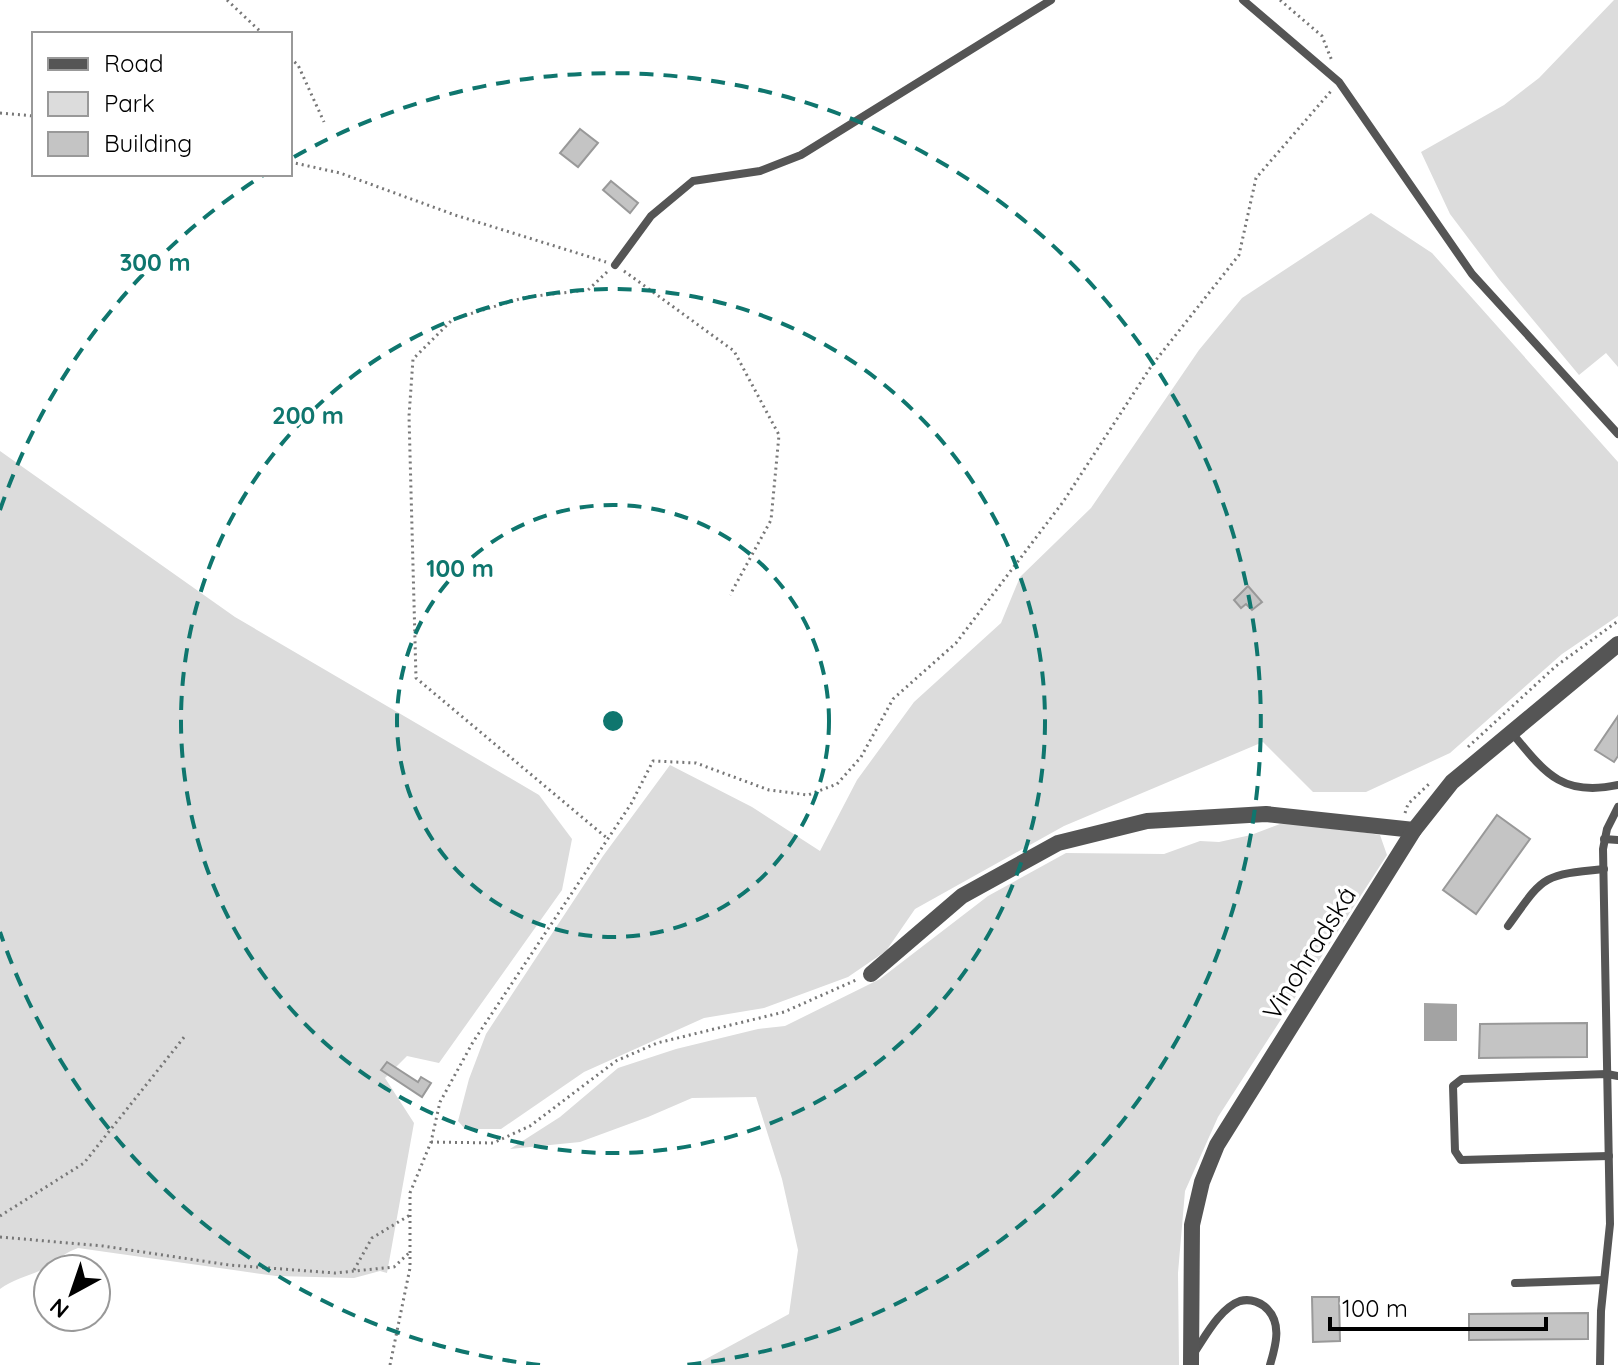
<svg xmlns="http://www.w3.org/2000/svg" width="1618" height="1365" viewBox="0 0 1618 1365" font-family="Quicksand,sans-serif">
<style>
.green{fill:#dcdcdc}
.water{fill:#a3a3a3}
.building{fill:#c4c4c4;stroke:#999;stroke-width:2}
.lines{fill:none;stroke-linecap:round;stroke-linejoin:round}
.path{stroke:#777;stroke-width:3;stroke-dasharray:2 4;stroke-linecap:butt}
.service{stroke:#555;stroke-width:8}
.minor{stroke:#555;stroke-width:16}
.ring{fill:none;stroke:#0f766e;stroke-width:4;stroke-dasharray:14 10}
.labels{text-anchor:middle;dominant-baseline:central;stroke-width:7;stroke-linejoin:round;paint-order:stroke}
.street-label{font-size:26px;fill:#000;stroke:#fff}
.centre{fill:#0f766e;stroke:#fff;stroke-width:4}
.ring-label{font-size:24px;text-anchor:middle;font-weight:bold;fill:#0f766e;stroke:#fff;stroke-width:7;stroke-linejoin:round;paint-order:stroke}
</style>
<rect width="100%" height="100%" fill="#fff"/>
<!-- green -->
<g class="green">
<polygon points="1614,0 1618,0 1618,367 1606,353 1579,375 1499,279 1450,214 1421,152 1504,105 1539,78"/>
<polygon points="1371,213 1432,253 1618,462 1618,616 1562,654 1450,753 1366,792 1313,792 1263,742 1064,826 915,909 886,951 848,977 764,1008 704,1018 584,1072 501,1129 465,1129 458,1121 469,1079 486,1034 603,856 670,765 752,807 820,851 857,780 914,702 1001,623 1020,577 1091,508 1199,350 1242,298"/>
<path d="M 0,451 L 235,617 L 539,795 L 572,839 L 562,890 L 439,1063 L 407,1056 L 385,1078 L 414,1123 L 387,1273 L 380,1271 L 354,1278 L 276,1276 L 78,1248 C 66,1252 59,1259 49,1266 C 34,1275 15,1278 0,1289 Z"/>
<polygon points="1280,824 1317,825 1380,835 1387,855 1218,1117 1185,1191 1178,1273 1179,1365 695,1365 789,1314 798,1250 782,1179 756,1097 692,1098 648,1117 580,1142 510,1149 560,1117 618,1068 676,1049 758,1029 785,1026 880,979 988,896 1066,853 1164,854 1200,841 1219,842 1251,835"/>
</g>
<!-- water -->
<polygon class="water" points="1424,1003 1457,1004 1457,1041 1424,1041"/>
<!-- building -->
<g class="building">
<polygon points="580,129 598,143 578,167 560,153"/>
<polygon points="611,181 638,203 630,213 603,190"/>
<polygon points="1248,586 1262,602 1252,610 1246,604 1241,608 1234,600"/>
<polygon points="1618,716 1618,756 1614,762 1595,750"/>
<polygon points="1497,815 1530,839 1476,914 1443,890"/>
<polygon points="1587,1023 1587,1057 1479,1058 1480,1024"/>
<polygon points="387,1062 418,1082 421,1077 431,1083 422,1097 381,1070"/>
<polygon points="1312,1297 1339,1297 1340,1341 1313,1342"/>
<polygon points="1588,1313 1588,1339 1469,1340 1469,1314"/>
</g>
<g class="lines">
<!-- path -->
<g class="path">
<polyline points="227,0 263,34"/>
<polyline points="1280,0 1322,36 1332,61"/>
<polyline points="290,58 298,65 324,122"/>
<polyline points="0,113 34,116"/>
<polyline points="290,162 340,173 455,215 606,262"/>
<polyline points="624,271 734,351 779,435 771,520 730,595"/>
<polyline points="607,272 588,290 526,297 453,319 413,359 409,416 416,678 608,839"/>
<polyline points="1468,747 1556,666 1618,621"/>
<polyline points="1405,813 1408,804 1430,783"/>
<polyline points="431,1142 493,1143 530,1126 616,1061 657,1043 784,1012 856,980"/>
<polyline points="0,1216 84,1163 185,1036"/>
<polyline points="0,1237 103,1246 229,1265 335,1273 394,1267 410,1252"/>
<polyline points="354,1270 372,1238 410,1215"/>
<polyline points="390,1365 410,1268 410,1193 431,1142 440,1102 473,1042 631,804 653,761 696,763 769,790 808,795 837,784 861,757 893,699 956,643 1063,502 1152,365 1239,255 1256,178 1331,91"/>
</g>
<!-- service -->
<g class="service">
<polyline points="1243,0 1339,82 1472,274 1618,434"/>
<polyline points="615,265 651,216 693,181 760,171 801,155 1051,0"/>
<path d="M 1512,733 C 1545,773 1562,797 1618,785"/>
<polyline points="1604,839 1618,840"/>
<path d="M 1508,926 C 1544,876 1541,875 1604,869"/>
<polyline points="1609,1156 1461,1160 1455,1151 1453,1086 1462,1079 1607,1074 1618,1076"/>
<polyline points="1515,1283 1604,1280"/>
<path d="M 1194,1353 C 1205,1337 1220,1308 1240,1301 C 1248,1299 1257,1301 1264,1306 C 1283,1321 1276,1345 1270,1365"/>
<polyline points="1600,1365 1601,1311 1610,1224 1603,849 1607,829 1618,807"/>
</g>
<!-- minor -->
<g class="minor">
<polyline points="871,974 962,896 1058,843 1147,821 1266,814 1414,830"/>
<polyline points="1191,1365 1192,1225 1202,1182 1217,1145 1414,830 1452,782 1618,644"/>
</g>
</g>
<!-- distance rings -->
<g class="ring">
<circle cx="613" cy="721" r="216"/>
<circle cx="613" cy="721" r="432"/>
<path d="M540 1365A648 648 0 0 1 0 932M0 510A648 648 0 0 1 265 174M294 157A648 648 0 1 1 686 1365"/>
</g>
<g class="labels">
<!-- street labels -->
<g class="street-label">
<text transform="translate(1309 953) rotate(-58)">Vinohradská</text>
</g>
</g>
<circle cx="613" cy="721" r="12" class="centre"/>
<g class="ring-label">
<text x="155" y="271">300 m</text>
<text x="308" y="424">200 m</text>
<text x="460" y="577">100 m</text>
</g>
<!-- legend -->
<rect x="32" y="32" width="260" height="144" fill="#ffffff" stroke="#999999" stroke-width="2"/>
<rect x="48" y="58" width="40" height="12" fill="#555555" stroke="#999999" stroke-width="2"/>
<text x="104" y="72" font-size="24" fill="#000000">Road</text>
<rect x="48" y="92" width="40" height="24" fill="#dcdcdc" stroke="#999999" stroke-width="2"/>
<text x="104" y="112" font-size="24" fill="#000000">Park</text>
<rect x="48" y="132" width="40" height="24" fill="#c4c4c4" stroke="#999999" stroke-width="2"/>
<text x="104" y="152" font-size="24" fill="#000000">Building</text>
<!-- north arrow -->
<g transform="translate(72 1293) rotate(220)"><circle r="38" fill="#ffffff" stroke="#999999" stroke-width="2"/>
<path d="M0-6L14 30L0 20L-14 30Z" fill="#000000"/>
<text y="-12" font-size="22" font-weight="bold" text-anchor="middle" fill="#000000">N</text>
</g>
<!-- scale -->
<path d="M1330 1317v12h216v-12" fill="none" stroke="#000000" stroke-width="4"/>
<text x="1342" y="1317" font-size="24" fill="#000000" stroke="#ffffff" stroke-width="6" paint-order="stroke">100 m</text>
</svg>
